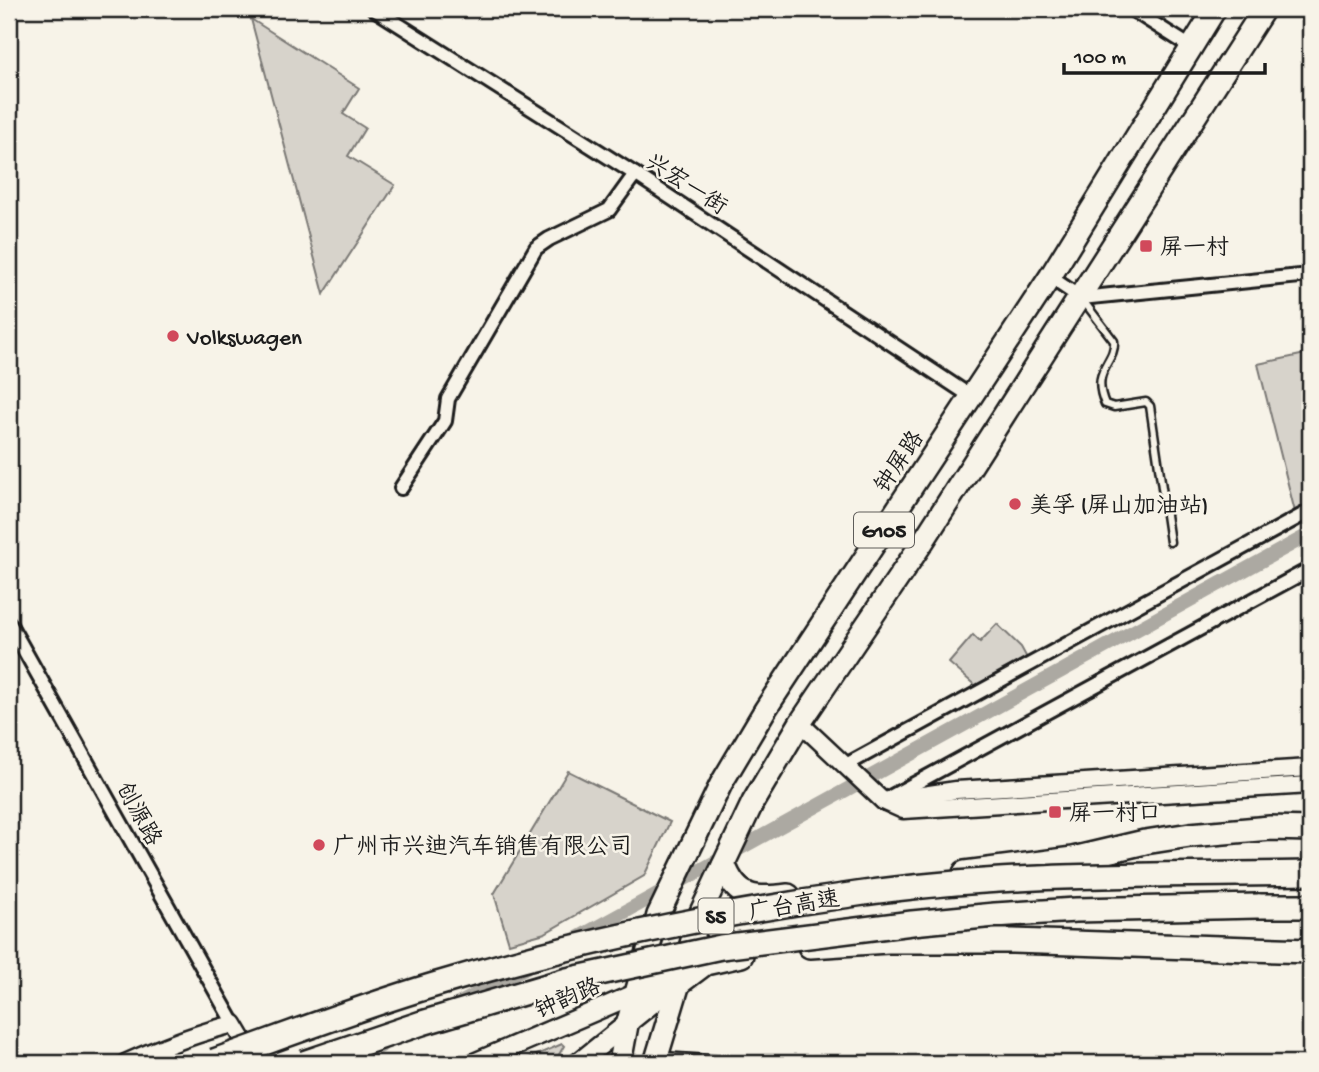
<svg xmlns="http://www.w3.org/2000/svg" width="1319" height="1072" font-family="'Gochi Hand','LXGW WenKai TC',sans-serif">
	<rect width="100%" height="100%" fill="#f7f3e8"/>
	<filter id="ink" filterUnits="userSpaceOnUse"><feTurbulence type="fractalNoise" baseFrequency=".0143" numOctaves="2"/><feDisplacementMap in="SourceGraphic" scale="14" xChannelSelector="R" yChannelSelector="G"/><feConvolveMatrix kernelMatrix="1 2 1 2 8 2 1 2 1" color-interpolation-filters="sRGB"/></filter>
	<g filter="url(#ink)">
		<g fill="#d7d3cb" stroke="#7a7874" stroke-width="2">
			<polygon points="251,19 359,88 343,114 365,128 348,156 395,185 324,294"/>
			<polygon points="1310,353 1310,504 1295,512 1258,364"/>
			<polygon points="997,624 1021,647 1028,660 977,687 949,663 973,635 980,642"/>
			<polygon points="568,771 670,822 644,876 545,933 509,943 494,894"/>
			<polygon points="562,1044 564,1046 554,1063 518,1063"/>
		</g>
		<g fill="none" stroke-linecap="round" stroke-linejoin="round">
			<g stroke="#aca9a2" stroke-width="14">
				<polyline points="574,940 1310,534"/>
				<polyline points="455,1006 526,967"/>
				<polyline points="349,1063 381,1046"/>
			</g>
			<defs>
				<g id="service">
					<path d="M1082,299L1114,341C1116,363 1090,369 1105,404L1114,407L1146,402L1150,406L1170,542"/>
					<polyline points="663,1056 771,1063"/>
				</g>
				<g id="minor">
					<polyline points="374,9 635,174 972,397"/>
					<polyline points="1131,9 1191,47"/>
					<polyline points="1050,277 1081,298 1310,275"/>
					<polyline points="401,488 445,421 448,399 536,248 549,239 609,210 635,174"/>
					<polyline points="9,623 234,1024"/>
					<polyline points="846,765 1310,511"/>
					<polyline points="892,796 1310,569"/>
				</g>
				<g id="tertiary">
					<polyline points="800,723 883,801 903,810 1310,785"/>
					<polyline points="883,801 956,790 1310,768"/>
					<path d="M125,1063C161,1047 196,1033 234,1024L257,1063"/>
				</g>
				<g id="secondary">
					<polyline points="474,1063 635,994 672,983"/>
					<polyline points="578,1063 673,987"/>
				</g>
				<g id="trunk">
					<polyline points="644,965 649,975 660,983 681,981"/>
					<polyline points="620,1063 627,1025 658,915 721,784 765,710 1050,277 1215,9"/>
					<polyline points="655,1063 700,914 753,802 800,723 922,543 1264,9"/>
				</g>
				<g id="motorway">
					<path d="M724,866C737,900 756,900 788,896"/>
					<polyline points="965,873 1073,859 1145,842 1190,835 1270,828 1310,829"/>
					<polyline points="1237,874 1310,873"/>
					<polyline points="1258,906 1310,906"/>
					<polyline points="810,946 888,941 1013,941 1310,951"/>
					<polyline points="681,981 705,963 741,955"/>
				</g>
			</defs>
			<use href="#service" stroke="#1c1c1c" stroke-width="11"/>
			<use href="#minor" stroke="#1c1c1c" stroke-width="18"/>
			<use href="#tertiary" stroke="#1c1c1c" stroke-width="21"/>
			<use href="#secondary" stroke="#1c1c1c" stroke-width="23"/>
			<use href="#trunk" stroke="#1c1c1c" stroke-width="26"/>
			<use href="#motorway" stroke="#1c1c1c" stroke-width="28"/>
			<use href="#service" stroke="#f7f3e8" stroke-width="6"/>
			<use href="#minor" stroke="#f7f3e8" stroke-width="12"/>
			<use href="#tertiary" stroke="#f7f3e8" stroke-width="16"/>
			<use href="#secondary" stroke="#f7f3e8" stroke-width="18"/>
			<use href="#trunk" stroke="#f7f3e8" stroke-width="21"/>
			<use href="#motorway" stroke="#f7f3e8" stroke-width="23"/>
			<defs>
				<g id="motorway-bridge">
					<path d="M214,1061C287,1035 360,1007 434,985C572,943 714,914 857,894C983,876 1110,875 1237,874"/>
					<polyline points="304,1063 422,1023 567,980 721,947 912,923 995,915 1076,910 1258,906"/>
				</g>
			</defs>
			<use href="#motorway-bridge" stroke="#1c1c1c" stroke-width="28" stroke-linecap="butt"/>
			<use href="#motorway-bridge" stroke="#f7f3e8" stroke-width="23"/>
		</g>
	</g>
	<g fill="#d1495b" stroke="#f7f3e8" stroke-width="2.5">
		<rect x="1139" y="239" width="14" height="14" rx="3.5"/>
		<circle cx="173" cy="336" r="7"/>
		<circle cx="1015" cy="504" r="7"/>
		<rect x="1048" y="805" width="14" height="14" rx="3.5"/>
		<circle cx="319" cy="845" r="7"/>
	</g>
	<g text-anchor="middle" stroke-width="5" stroke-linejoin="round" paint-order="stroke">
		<g fill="#f7f3e8" stroke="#5e5c59" stroke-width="2">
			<rect x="854" y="512.5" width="60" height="35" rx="5"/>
			<rect x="698.5" y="898.5" width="35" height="35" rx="5"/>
		</g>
		<g font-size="21" font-weight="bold" fill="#1c1c1c">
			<text x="884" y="537">G105</text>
			<text x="716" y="923">S5</text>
		</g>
		<g font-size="23" fill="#1c1c1c" stroke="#f7f3e8">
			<text transform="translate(687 183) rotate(33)" y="8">兴宏一街</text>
			<text transform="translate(898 461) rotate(-56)" y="8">钟屏路</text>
			<text transform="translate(140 813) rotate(61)" y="8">创源路</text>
			<text transform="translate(794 904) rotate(-9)" y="8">广台高速</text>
			<text transform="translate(567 997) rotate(-23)" y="8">钟韵路</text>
		</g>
		<g font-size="23" fill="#1c1c1c" stroke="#f7f3e8" text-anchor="start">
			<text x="1160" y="254">屏一村</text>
			<text x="187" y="344">Volkswagen</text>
			<text x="1029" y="512">美孚 (屏山加油站)</text>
			<text x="1069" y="820">屏一村口</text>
			<text x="333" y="853">广州市兴迪汽车销售有限公司</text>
		</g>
	</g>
	<rect width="1319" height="1072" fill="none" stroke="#f7f3e8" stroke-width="35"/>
	<rect x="18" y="18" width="1284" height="1037" fill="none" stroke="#1c1c1c" stroke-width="2.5" filter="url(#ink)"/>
	<path d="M1064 63v10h201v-10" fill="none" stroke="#1c1c1c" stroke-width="3.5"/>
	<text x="1074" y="63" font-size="21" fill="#1c1c1c" stroke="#f7f3e8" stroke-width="5" paint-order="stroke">100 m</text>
</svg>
